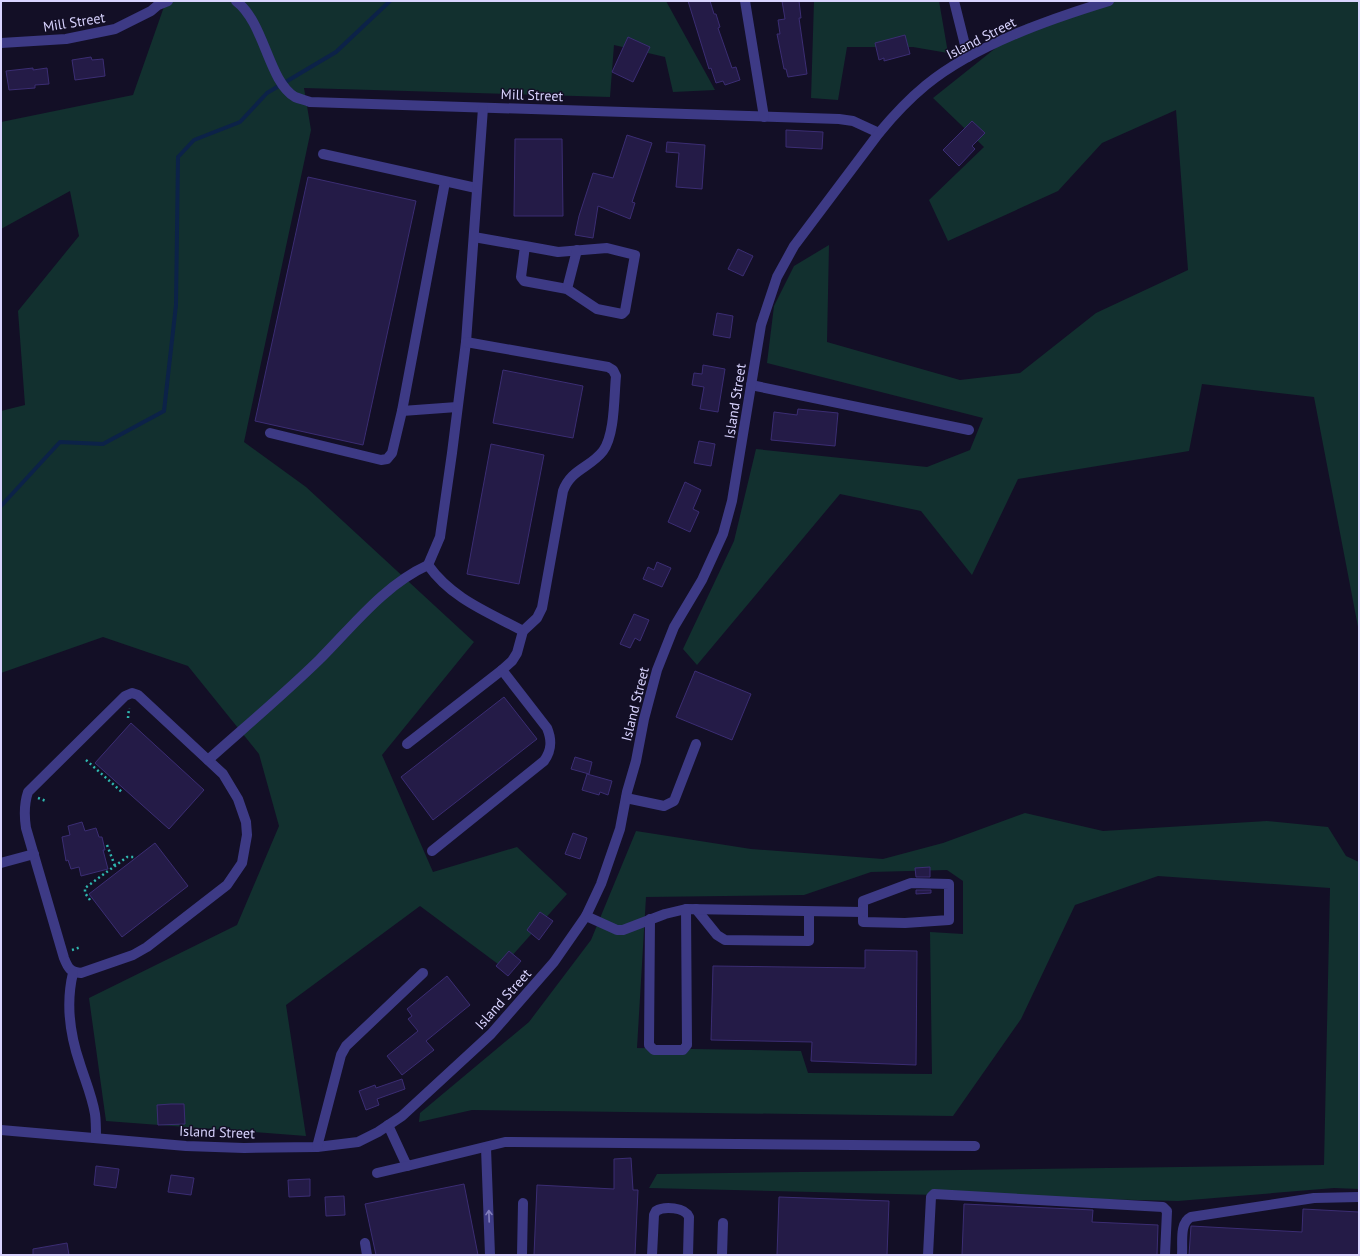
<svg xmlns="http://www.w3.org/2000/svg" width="1360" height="1256" font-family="'PT Sans',sans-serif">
	<rect width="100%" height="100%" fill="#130f26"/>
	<g fill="#12302f" fill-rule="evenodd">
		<polygon points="166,1 666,1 715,90 673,92 665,57 614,45 610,97 304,88 311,130 244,442 306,487 474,642 382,755 433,872 517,847 567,894 502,967 420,906 286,1005 306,1136 106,1121 89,998 237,925 279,826 259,754 188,666 103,637 1,673 1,411 25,405 18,311 79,236 70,191 1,229 1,122 133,95"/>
		<polygon points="814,1 939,1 948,53 913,47 847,47 838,100 811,98"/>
		<polygon points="1108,1 1359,1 1359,632 1314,397 1202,384 1189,451 1018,479 972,575 921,511 840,494 697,665 683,649 734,541 756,449 927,467 970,450 983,418 767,363 774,306 794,266 829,245 827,342 960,380 1020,373 1096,313 1188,270 1176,110 1102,143 1058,191 948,241 929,200 984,147 933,98 1026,24"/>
		<path d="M1025,813L1103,831L1267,821L1328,827L1346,856L1359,862V1189L1334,1188L1178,1201L649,1188L657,1174L1324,1165L1330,888L1158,876L1075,905L1021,1019L953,1116L472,1110L419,1122L420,1113L529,1022L591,940L636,831L751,849L883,859L943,843ZM947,870L963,881V934L930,932L932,1074L808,1073L801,1051L637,1048L646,897L804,895L871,872Z"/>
	</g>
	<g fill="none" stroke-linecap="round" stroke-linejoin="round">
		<polyline stroke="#0c2248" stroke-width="4" points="1,506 60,442 103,444 164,411 176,305 178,157 194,140 240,122 267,93 336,52 390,1"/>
	</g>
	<g fill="#241b47" stroke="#3b2d73">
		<polygon points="688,1 710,1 714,14 716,14 720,27 718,28 732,68 736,67 740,80 725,85 723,81 716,83 711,68 709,69"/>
		<polygon points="782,1 799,1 801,18 799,18 807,74 788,77 786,69 784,69 777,34 780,34 778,20 785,19"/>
		<polygon points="905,35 910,54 884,61 884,58 879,60 875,43"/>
		<polygon points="628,37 650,47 633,82 612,72"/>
		<polygon points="91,57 92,60 103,59 105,76 75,80 72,60"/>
		<polygon points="33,68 33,70 47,68 49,84 35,85 35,88 9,90 6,71"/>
		<polygon points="972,121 985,133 972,146 975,149 959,166 943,150"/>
		<polygon points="786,130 823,132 822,149 786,147"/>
		<polygon points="627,135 652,143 632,202 635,203 630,219 598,206 593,238 575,235 579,216 593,173 613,178"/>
		<polygon points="515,139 562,139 563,216 514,216"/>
		<polygon points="667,142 705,145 702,189 676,187 679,153 666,152"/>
		<polygon points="308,177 416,201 363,445 255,421"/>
		<polygon points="738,249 753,256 743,276 728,269"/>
		<polygon points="717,313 733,316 730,338 713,335"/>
		<polygon points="703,365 725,369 718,412 700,409 704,387 692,385 694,373 702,374"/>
		<polygon points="503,370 583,386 573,438 493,423"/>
		<polygon points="798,409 838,413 835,446 771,440 774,412 797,415"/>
		<polygon points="699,441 715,444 711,466 694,463"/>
		<polygon points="491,444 544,455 519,584 467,574"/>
		<polygon points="685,482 701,490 693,509 699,512 690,532 668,522"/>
		<polygon points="657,562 671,568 662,587 643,579 648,567 654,570"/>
		<polygon points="634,614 649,620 640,641 635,638 630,648 620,644"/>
		<polygon points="695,671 751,694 732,740 676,717"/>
		<polygon points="504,697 537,739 433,820 401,777"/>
		<polygon points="131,723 204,790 169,829 95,763"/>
		<polygon points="575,757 592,762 589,774 571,769"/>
		<polygon points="587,774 612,781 608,795 600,792 599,795 582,790"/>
		<polygon points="82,822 85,831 96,828 99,837 102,837 105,850 103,850 108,869 81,876 79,867 71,869 68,860 66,861 62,837 70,835 68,826"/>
		<polygon points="573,833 587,838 580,859 565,854"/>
		<polygon points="155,843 188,886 122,937 89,894"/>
		<polygon points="930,867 930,877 916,877 915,868"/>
		<polygon points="916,890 931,890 931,893 916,894"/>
		<polygon points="540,912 553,921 539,940 527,930"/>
		<polygon points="865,950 917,951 916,1065 811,1061 812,1042 711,1040 713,966 865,968"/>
		<polygon points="509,951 521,961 508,976 496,966"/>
		<polygon points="447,976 470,1005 426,1041 434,1050 402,1075 387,1056 418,1031 408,1019 412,1016 407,1009"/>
		<polygon points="402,1079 405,1089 377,1099 379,1105 366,1110 359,1091 375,1085 376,1088"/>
		<polygon points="171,1104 184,1104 185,1124 158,1125 157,1105"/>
		<polygon points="631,1158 633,1190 638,1190 635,1255 534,1255 537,1185 614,1189 614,1159"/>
		<polygon points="96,1166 119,1169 116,1188 94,1185"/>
		<polygon points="171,1175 194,1178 191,1195 168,1192"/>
		<polygon points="310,1179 310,1196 289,1197 288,1180"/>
		<polygon points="464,1184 478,1255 376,1255 365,1204"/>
		<polygon points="344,1196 345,1215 326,1216 325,1197"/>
		<polygon points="779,1197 889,1201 887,1255 777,1255"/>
		<polygon points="964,1204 1093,1210 1092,1222 1158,1225 1157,1255 962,1255"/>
		<polygon points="1303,1209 1359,1212 1359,1255 1189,1255 1191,1226 1302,1232"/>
		<polygon points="67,1243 69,1255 33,1255 33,1249"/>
	</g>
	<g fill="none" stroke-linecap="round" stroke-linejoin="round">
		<g stroke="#2fb8b0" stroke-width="2.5" stroke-dasharray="2 3" stroke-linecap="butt">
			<polyline points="128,718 129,708"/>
			<polyline points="86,760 123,793"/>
			<polyline points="38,798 46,801"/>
			<polyline points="107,845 115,866"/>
			<polyline points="90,900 85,893 85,888 127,857 134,857"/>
			<polyline points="72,950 81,947"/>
		</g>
		<g stroke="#3d3a85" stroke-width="10">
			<path d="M236,1C265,23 268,81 295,97C300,99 305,100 310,102L839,119L853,121L879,133"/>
			<polyline points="745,1 764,117"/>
			<polyline points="954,1 968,57"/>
			<polyline points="1,43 66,39 115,29 151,11 158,5 168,1"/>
			<polyline points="323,154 476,188"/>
			<polyline points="474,237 525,246 521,277 524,281 567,289 597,309 622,314 625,311 635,255 607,248 558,252 525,246"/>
			<polyline points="567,289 577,250"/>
			<polyline points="751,385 969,430"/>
			<polyline points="402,411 457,407"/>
			<polyline points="270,433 381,460 387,459 392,453 402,411 445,182"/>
			<polyline points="428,565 440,537 452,453 466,342 483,108"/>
			<path d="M132,693L138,695L223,774L238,799L246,822L247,835L242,863L227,885L147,947L133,955L81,973C70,972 68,968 64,958L26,828C24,815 24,804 28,792L125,696Z"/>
			<polyline points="407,744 502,670"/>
			<path d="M208,760C245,727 283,695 319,660C352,627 384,585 428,565C452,599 488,612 523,631"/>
			<polyline points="626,798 664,806 674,801 696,744"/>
			<path d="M432,851L544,761C552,750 552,740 547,728L502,670L512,661L517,653L523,631L537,618L542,608L563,491C571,469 590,468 603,451C615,435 614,396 616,376L613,370L608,367L466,342"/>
			<polyline points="1,863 34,854"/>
			<polygon points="911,883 949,884 949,920 905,923 863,922 863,901"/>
			<polyline points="696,909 717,935 725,940 809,941 809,912"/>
			<polyline points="586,916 617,930 623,930 665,914 686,909 862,912"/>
			<polyline points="650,919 649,1045 654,1050 683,1050 687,1045 686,909"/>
			<path d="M73,973C66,1002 70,1035 80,1064C85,1080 92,1096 95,1114C96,1121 96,1130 96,1138"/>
			<polyline points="388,1125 407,1166 505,1142 513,1142 975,1146"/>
			<path d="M1,1130L186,1146L244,1148L317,1147L358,1142L378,1132L402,1116L491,1034L554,962L586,916L601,884L620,829L627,792L636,761L644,719L657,670L674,627L702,580L723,534L732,501L761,325L777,277L794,246L879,133C893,116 909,99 926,85C975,45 1050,19 1109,1"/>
			<polyline points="317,1147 341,1055 346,1046 423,973"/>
			<polyline points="486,1148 490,1255"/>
			<polyline points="377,1173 407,1166"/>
			<polyline points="365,1243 367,1255"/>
			<polyline points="522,1255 523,1203"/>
			<path d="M652,1255L654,1215L656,1211C664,1206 685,1207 689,1217L688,1255"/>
			<polyline points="722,1255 723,1223"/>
			<polyline points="928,1255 931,1197 934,1194 1163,1207 1167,1211 1165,1255"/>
			<path d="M1182,1255C1183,1243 1179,1223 1191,1217L1314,1198L1359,1197"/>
		</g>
	</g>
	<defs><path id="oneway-shaft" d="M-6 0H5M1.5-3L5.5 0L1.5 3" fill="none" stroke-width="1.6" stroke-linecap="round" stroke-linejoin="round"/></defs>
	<use stroke="#837fbc" href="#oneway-shaft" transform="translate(489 1216) rotate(-92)"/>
	<g text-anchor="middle" stroke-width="3" stroke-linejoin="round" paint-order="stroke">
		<g font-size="14" fill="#d9d4ff" stroke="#130f26">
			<text transform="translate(74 22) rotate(-9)" y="5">Mill Street</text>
			<text transform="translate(981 38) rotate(-27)" y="5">Island Street</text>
			<text transform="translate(532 95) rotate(2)" y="5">Mill Street</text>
			<text transform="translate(735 401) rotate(-81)" y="5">Island Street</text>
			<text transform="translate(635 704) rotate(-76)" y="5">Island Street</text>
			<text transform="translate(503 999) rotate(-48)" y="5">Island Street</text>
			<text transform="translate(217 1132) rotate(2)" y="5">Island Street</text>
		</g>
	</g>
	<rect width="1360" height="1256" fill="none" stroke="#d9d4ff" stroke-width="4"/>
</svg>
